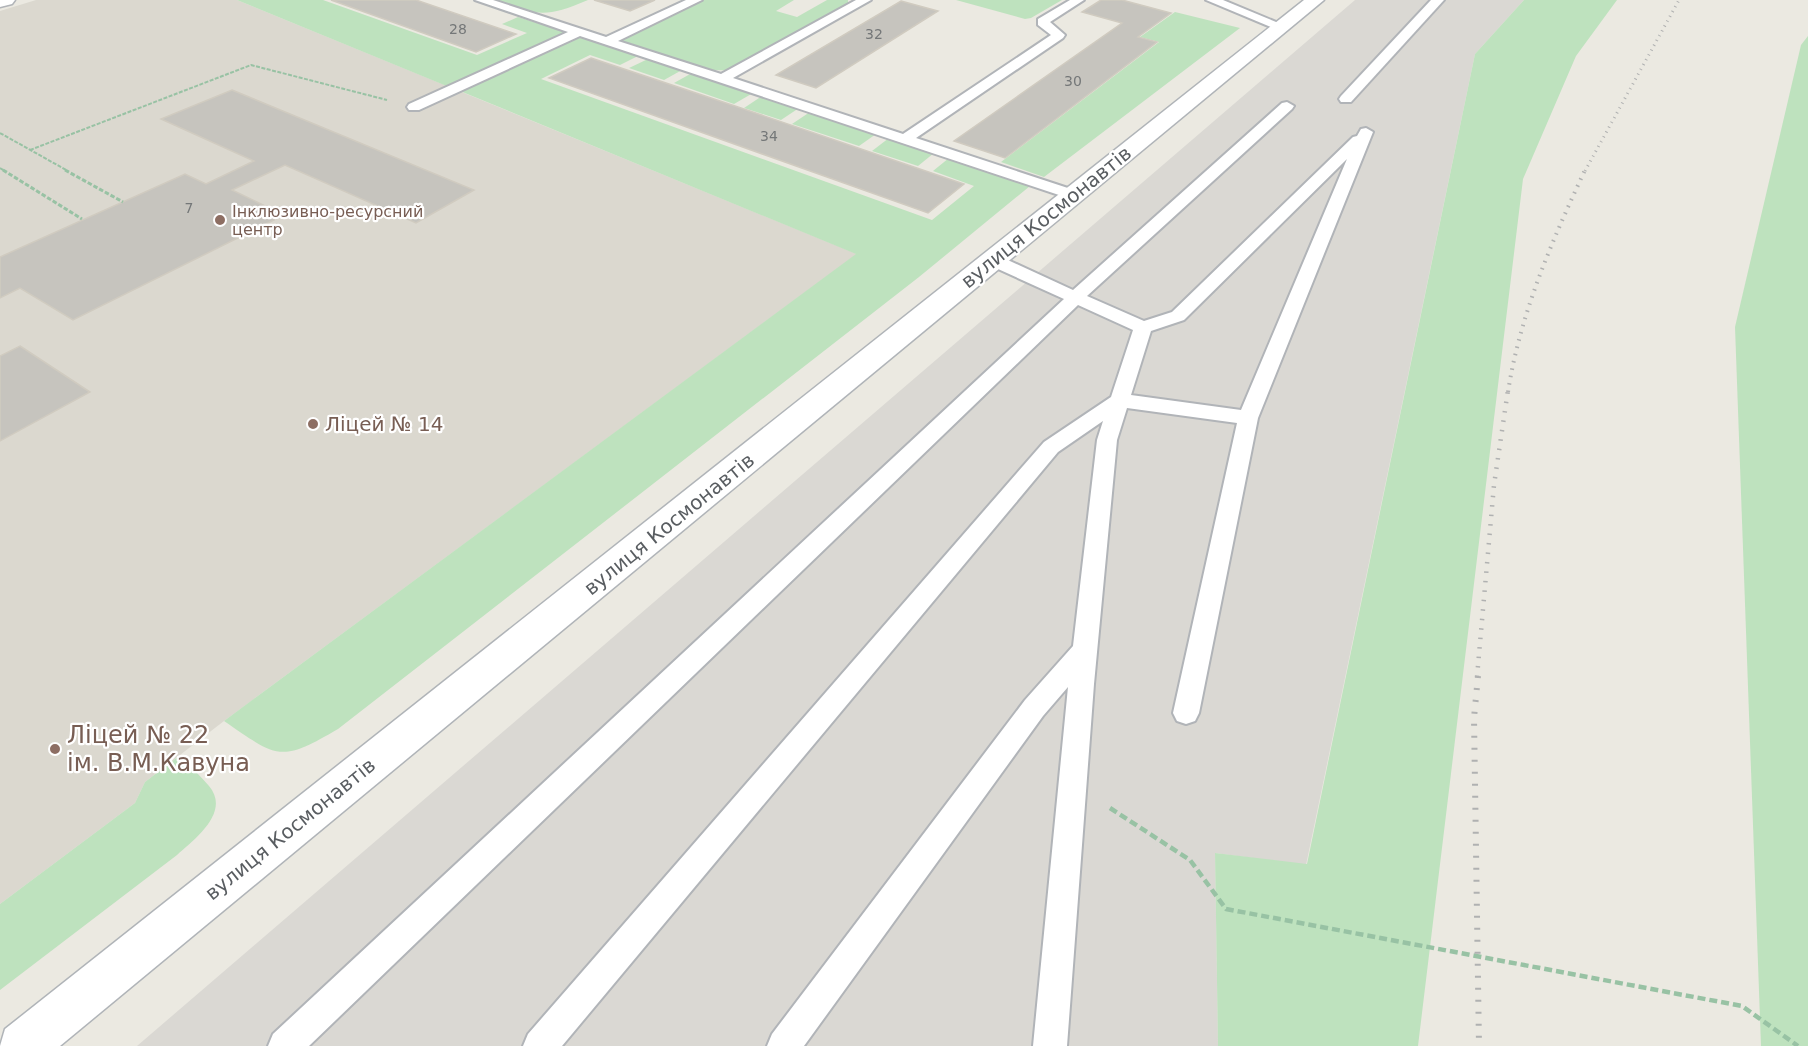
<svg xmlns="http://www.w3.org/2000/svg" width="1808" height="1046" font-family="'DejaVu Sans',sans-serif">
	<rect width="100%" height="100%" fill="#ebe9e1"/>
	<polygon fill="#dad8d3" points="1355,0 1524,0 1475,54 1306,865 1215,853 1218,1046 137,1046"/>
	<polygon fill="#dbd8cf" points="36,0 237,0 857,254 224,721 145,782 135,803 0,904 0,11"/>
	<g fill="#bee2be">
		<polygon points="237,0 323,0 477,55 527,33 502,24 518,17 566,32 449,87"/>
		<path d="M493,0H588C544,19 537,15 493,0Z"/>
		<path d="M704,0H794L776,11L797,17L827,0H848V4L839,9L726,70C693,73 650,51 619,41Z"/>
		<polygon points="956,0 1062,0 1031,18 1025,19"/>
		<polygon points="1524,0 1617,0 1576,56 1523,179 1418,1046 1218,1046 1215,853 1307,864 1475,54"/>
		<polygon points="1175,12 1240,28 1044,177 1001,162 1159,42 1140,37"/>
		<polygon points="1808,36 1808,1046 1761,1046 1735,327 1801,45"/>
		<path d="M578,37L638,56L620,65L590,55L541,79L932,220L974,186L933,171L949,158L1030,186L919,277L338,729C280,763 278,758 224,721L856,254L460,91Z"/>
		<polygon points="648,59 682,70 664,80 629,68"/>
		<polygon points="692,73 753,93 734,104 674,83"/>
		<polygon points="762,96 799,108 781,120 744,108"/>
		<polygon points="810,112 876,134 859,146 792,124"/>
		<polygon points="889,138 934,153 918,166 872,151"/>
		<path d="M179,756C189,766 200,775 209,786C231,812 195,839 177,855L0,990V904L135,803L145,782Z"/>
	</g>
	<g fill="#c6c4be" stroke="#d0cbc0" stroke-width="1.5">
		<polygon points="331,0 416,0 516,34 476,52"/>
		<polygon points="594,0 655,0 630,11"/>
		<polygon points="1101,0 1122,0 1171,13 1138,37 1157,42 1005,158 954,141 1122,23 1082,12"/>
		<polygon points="901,1 938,11 816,88 776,75"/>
		<polygon points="591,58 738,107 964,184 928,213 549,78"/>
		<polygon points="232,90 474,190 416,223 285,165 232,190 284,215 73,320 20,288 0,298 0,257 185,174 206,184 254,161 161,119"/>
		<polygon points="20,346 90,392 0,441 0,356"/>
	</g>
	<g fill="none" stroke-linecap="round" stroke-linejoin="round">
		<defs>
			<g id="lane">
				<polygon points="475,0 493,0 606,37 686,0 702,0 618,41 721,74 856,0 871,0 733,78 903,134 1051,35 1038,25 1038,19 1070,0 1084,0 1050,22 1065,35 1063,38 916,138 1080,192 1082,195 1074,200 1068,198 580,36 419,110 409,110 407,107 409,104 568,32"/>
				<polygon points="1206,0 1223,0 1288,27 1286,30 1278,30"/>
				<polygon points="1431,0 1444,0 1351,102 1341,102 1339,99 1341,96"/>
				<path d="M1287,102L1294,106L1292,109L1087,296L1144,321L1172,312L1353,137L1357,136L1361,129L1366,128L1373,132L1258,418L1199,713L1195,721L1186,724L1177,721L1173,713L1237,423L1127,408L1117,440L1094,684L1067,1046H1033L1068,687L1043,716L804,1046H767L772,1034L1025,700L1073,646L1097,440L1103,421L1058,452L562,1046H523L528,1034L1044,442L1111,397L1133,330L1078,305L309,1046H268L273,1034L1064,299L987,264L984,260L987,256H999L1073,290L1282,103ZM1347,159L1241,410L1131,395L1151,331L1184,320Z"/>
			</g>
			<polygon id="street" points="0,0 15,0 12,4 0,7"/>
			<polygon id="secondary" points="1304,0 1324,0 60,1046 0,1046 5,1029"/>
		</defs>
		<use href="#lane" stroke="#b1b4b8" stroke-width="4"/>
		<use href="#street" stroke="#b1b4b8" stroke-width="3"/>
		<use href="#secondary" stroke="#b0b4b8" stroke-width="3"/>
		<g stroke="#98c2a4" stroke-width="2" stroke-dasharray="4 1.5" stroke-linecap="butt">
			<polyline points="0,133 68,171"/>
			<polyline points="30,150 251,65 387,100"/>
			<polyline points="0,168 5,171"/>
		</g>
		<g stroke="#98c2a4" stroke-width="3" stroke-dasharray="4.5 2" stroke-linecap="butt">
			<polyline points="3,170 82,219"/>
			<polyline points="65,170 123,202"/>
		</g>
		<polyline stroke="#98c2a4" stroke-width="4.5" stroke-dasharray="8 4" stroke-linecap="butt" points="1110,808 1190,860 1226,909 1742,1006 1798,1046"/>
		<use href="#lane" fill="#fff" fill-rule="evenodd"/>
		<use href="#street" fill="#fff" fill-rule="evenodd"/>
		<use href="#secondary" fill="#fff" fill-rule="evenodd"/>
		<polyline stroke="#b0b1b1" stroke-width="3" stroke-dasharray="1 4.5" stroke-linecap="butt" points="1585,171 1679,0"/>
		<path stroke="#b0b1b1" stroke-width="4" stroke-dasharray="1.5 6" stroke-linecap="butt" d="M1508,392C1520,314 1552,241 1585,170"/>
		<polyline stroke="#b0b1b1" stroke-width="4.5" stroke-dasharray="1.5 8" stroke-linecap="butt" points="1477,677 1494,485 1508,390"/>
		<polyline stroke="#b0b1b1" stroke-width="6" stroke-dasharray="2 10" stroke-linecap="butt" points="1478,676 1474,718 1479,1046"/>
	</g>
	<g fill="#8d6e63" stroke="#fff" stroke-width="2">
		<circle cx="220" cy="220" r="6"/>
		<circle cx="313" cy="424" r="6"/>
		<circle cx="55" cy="749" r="6"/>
	</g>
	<g text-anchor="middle" stroke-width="4.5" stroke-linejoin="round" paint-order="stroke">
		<g font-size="14" fill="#747778">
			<text x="458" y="34">28</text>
			<text x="874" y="39">32</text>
			<text x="1073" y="86">30</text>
			<text x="769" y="141">34</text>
			<text x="189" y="213">7</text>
		</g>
		<g font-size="16" fill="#785e54" stroke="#fff" text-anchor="start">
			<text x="232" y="217">Інклюзивно-ресурсний<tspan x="232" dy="18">центр</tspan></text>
		</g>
		<g font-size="20" fill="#595d61" stroke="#fff">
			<text transform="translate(1046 217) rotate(-39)" y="7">вулиця Космонавтів</text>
			<text transform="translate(669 524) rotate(-39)" y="7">вулиця Космонавтів</text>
			<text transform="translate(290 829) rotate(-39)" y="7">вулиця Космонавтів</text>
		</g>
		<g font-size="20" fill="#785e54" stroke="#fff" text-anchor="start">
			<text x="325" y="431">Ліцей № 14</text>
		</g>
		<g font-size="24" fill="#785e54" stroke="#fff" text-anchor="start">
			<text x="67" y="743">Ліцей № 22<tspan x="67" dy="28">ім. В.М.Кавуна</tspan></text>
		</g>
	</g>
</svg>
